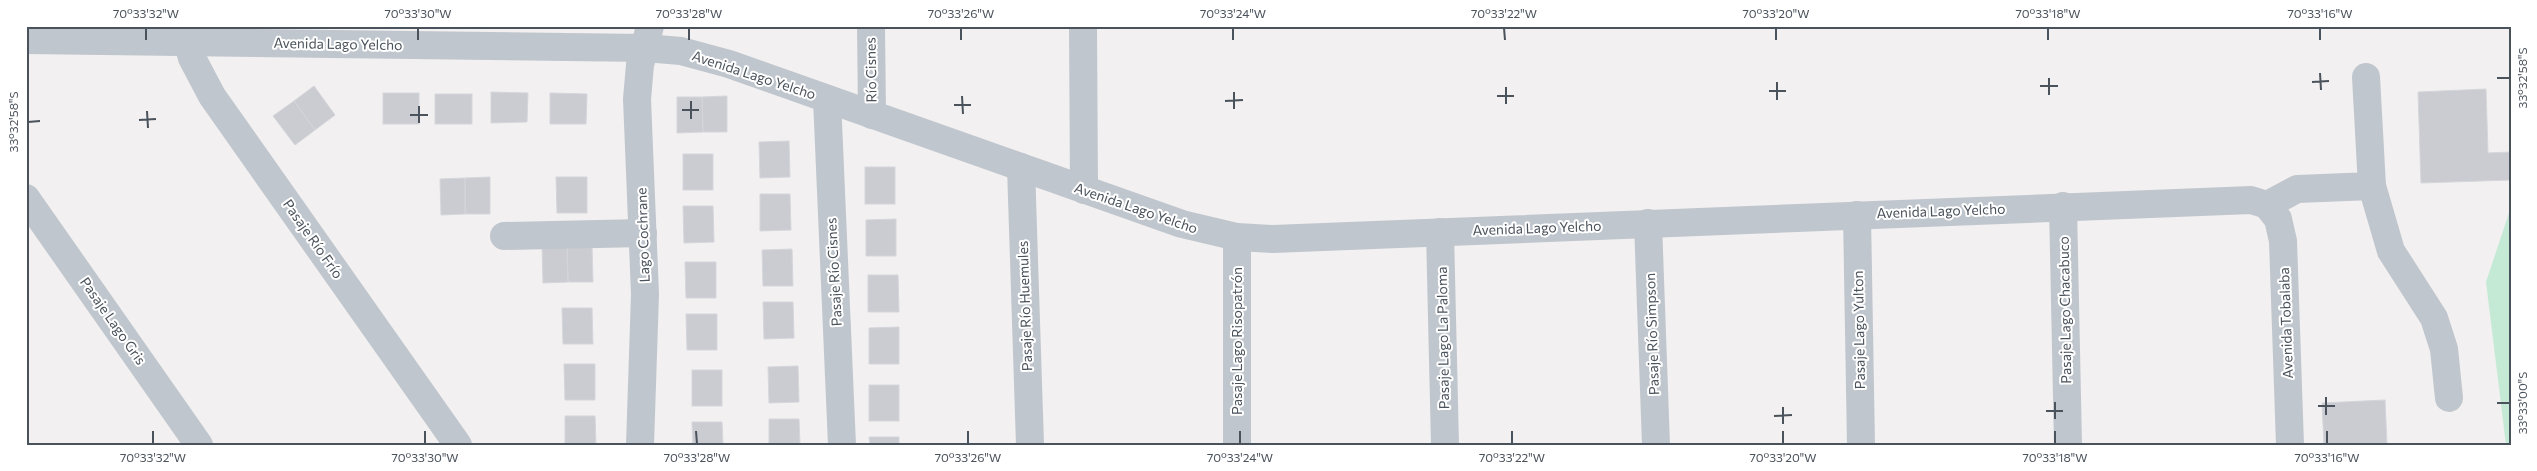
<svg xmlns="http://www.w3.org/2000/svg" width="2537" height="471" font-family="Commissioner,sans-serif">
	<rect width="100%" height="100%" fill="#f2f0f0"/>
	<polygon fill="#c4ead6" points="2511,207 2511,445 2506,445 2486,282"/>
	<g fill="#cbccd2" stroke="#d5d6db">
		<polygon points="314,86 335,115 315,130 294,101"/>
		<polygon points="2486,89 2488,153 2511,152 2511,180 2421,183 2418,92"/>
		<polygon points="491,92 528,93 527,122 491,123"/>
		<rect x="383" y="93" width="36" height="31"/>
		<polygon points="550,93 587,94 586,124 550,124"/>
		<rect x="435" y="94" width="37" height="30"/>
		<polygon points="727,96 727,132 703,132 702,97"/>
		<polygon points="677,97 702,97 703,132 677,133"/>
		<polygon points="294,101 315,130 295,145 273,116"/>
		<polygon points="789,141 790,177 760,178 759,142"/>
		<rect x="683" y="154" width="30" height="36"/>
		<rect x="865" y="167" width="30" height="37"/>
		<polygon points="490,177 490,214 465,214 465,178"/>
		<polygon points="556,177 587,177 587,213 557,213"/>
		<polygon points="465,178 465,214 441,215 440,179"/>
		<polygon points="760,194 790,194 791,230 760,231"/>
		<polygon points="683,206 713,206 714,242 684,243"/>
		<polygon points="896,219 896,256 866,256 866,220"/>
		<polygon points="592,246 593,282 568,282 567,247"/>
		<polygon points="542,247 567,247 568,282 543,283"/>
		<polygon points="792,249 793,286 763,286 762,250"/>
		<polygon points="685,262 716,262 716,298 686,298"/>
		<polygon points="868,275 898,275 899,312 868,312"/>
		<polygon points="763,302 793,302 794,338 764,339"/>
		<polygon points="562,308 592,308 593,344 563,344"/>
		<polygon points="686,314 717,314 717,350 687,350"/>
		<polygon points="899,327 899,364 869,364 869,328"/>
		<polygon points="564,364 595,364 595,400 565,400"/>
		<polygon points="798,366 799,402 769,403 768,367"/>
		<rect x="692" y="370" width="30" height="36"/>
		<rect x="869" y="385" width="30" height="36"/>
		<polygon points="2385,400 2387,445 2324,445 2322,403"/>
		<polygon points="565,416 595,416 596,445 565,445"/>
		<polygon points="769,419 799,419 800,445 769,445"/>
		<polygon points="692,422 722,422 723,445 693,445"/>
		<polygon points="869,437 899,437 899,445 870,445"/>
	</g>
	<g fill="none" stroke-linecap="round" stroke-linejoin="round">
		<g stroke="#c0c6cd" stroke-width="28">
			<polyline points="183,26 192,58 212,96 458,445"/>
			<polyline points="871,26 872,115"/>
			<polyline points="1083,26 1084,190"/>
			<polyline points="26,40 645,48 681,51 729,64 1182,224 1237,237 1273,239 2251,200 2267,205"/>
			<polyline points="827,99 842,445"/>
			<polyline points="1021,167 1030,445"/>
			<polyline points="2372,186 2391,251 2434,318 2444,349 2449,398"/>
			<polyline points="26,198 199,445"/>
			<polyline points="2267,205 2278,219 2283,241 2290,445"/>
			<polyline points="2267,205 2297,189 2372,186 2366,77"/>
			<polyline points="2063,206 2068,445"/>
			<polyline points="1857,215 1861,445"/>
			<polyline points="1648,223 1656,445"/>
			<polyline points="1440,232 1445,445"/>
			<polyline points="504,236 643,233"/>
			<polyline points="1237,237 1237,445"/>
			<polyline points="640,445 645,294 637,99 640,65 650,26"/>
		</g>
	</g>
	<path fill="none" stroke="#4a525b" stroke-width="2" d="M146,28V40M418,28V40M689,28V40M961,28V40M1233,28V40M1504,28L1505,40M1776,28V40M2048,28V40M2320,28V40M2320,73L2321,90M2049,78V95M2497,78H2510M1777,82V100M2312,82L2329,81M2040,86H2058M1506,87V104M1769,91H1786M1234,92V109M962,96L963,114M1497,96H1514M691,101V119M1225,101L1243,100M954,105H971M419,106V123M682,110H699M147,111L148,128M410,115H428M139,120L156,119M28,122L40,121M2326,397V415M2055,402V419M2497,403H2510M2318,406H2335M1783,407V424M2046,411H2063M1774,416L1792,415M153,431V444M425,431V444M696,431L697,444M968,431V444M1240,431V444M1512,431V444M1783,431V444M2055,431V444M2327,431V444"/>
	<g text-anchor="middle" stroke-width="4" stroke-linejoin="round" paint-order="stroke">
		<g font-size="14" fill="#4a525b" stroke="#fff">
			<text transform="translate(338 44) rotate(1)" y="5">Avenida Lago Yelcho</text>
			<text transform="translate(871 70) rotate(-91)" y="5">Río Cisnes</text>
			<text transform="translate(754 75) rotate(18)" y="5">Avenida Lago Yelcho</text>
			<text transform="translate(1136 208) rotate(19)" y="5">Avenida Lago Yelcho</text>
			<text transform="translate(1941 211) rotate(-2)" y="5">Avenida Lago Yelcho</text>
			<text transform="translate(1537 228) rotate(-2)" y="5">Avenida Lago Yelcho</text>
			<text transform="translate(643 235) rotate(-92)" y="5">Lago Cochrane</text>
			<text transform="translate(313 239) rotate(55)" y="5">Pasaje Río Frío</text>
			<text transform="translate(834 272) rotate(-93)" y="5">Pasaje Río Cisnes</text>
			<text transform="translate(1025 306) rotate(-92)" y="5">Pasaje Río Huemules</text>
			<text transform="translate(2065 310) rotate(-91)" y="5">Pasaje Lago Chacabuco</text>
			<text transform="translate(113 321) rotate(55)" y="5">Pasaje Lago Gris</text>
			<text transform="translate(2286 323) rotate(-92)" y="5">Avenida Tobalaba</text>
			<text transform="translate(1859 330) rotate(-91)" y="5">Pasaje Lago Yulton</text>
			<text transform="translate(1652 334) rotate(-92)" y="5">Pasaje Río Simpson</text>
			<text transform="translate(1443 338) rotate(-91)" y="5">Pasaje Lago La Paloma</text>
			<text transform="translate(1237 341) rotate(-90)" y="5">Pasaje Lago Risopatrón</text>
		</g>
	</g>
	<rect width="2537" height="471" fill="none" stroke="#ffffff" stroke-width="55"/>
	<rect x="28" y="28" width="2482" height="416" fill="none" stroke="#4a525b" stroke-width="2"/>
	<g font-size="12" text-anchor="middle" fill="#4a525b">
		<text x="146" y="18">70°33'32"W</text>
		<text x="418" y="18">70°33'30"W</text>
		<text x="689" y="18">70°33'28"W</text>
		<text x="961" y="18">70°33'26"W</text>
		<text x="1233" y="18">70°33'24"W</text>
		<text x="1504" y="18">70°33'22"W</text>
		<text x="1776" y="18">70°33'20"W</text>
		<text x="2048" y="18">70°33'18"W</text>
		<text x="2320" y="18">70°33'16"W</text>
		<text transform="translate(2523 78) rotate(-90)" y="4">33°32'58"S</text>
		<text transform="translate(14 122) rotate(-90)" y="4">33°32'58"S</text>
		<text transform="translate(2523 403) rotate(-90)" y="4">33°33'00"S</text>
		<text x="153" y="462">70°33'32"W</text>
		<text x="425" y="462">70°33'30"W</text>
		<text x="697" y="462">70°33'28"W</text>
		<text x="968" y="462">70°33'26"W</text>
		<text x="1240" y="462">70°33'24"W</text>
		<text x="1512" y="462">70°33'22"W</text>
		<text x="1783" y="462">70°33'20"W</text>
		<text x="2055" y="462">70°33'18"W</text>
		<text x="2327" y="462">70°33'16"W</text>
	</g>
</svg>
